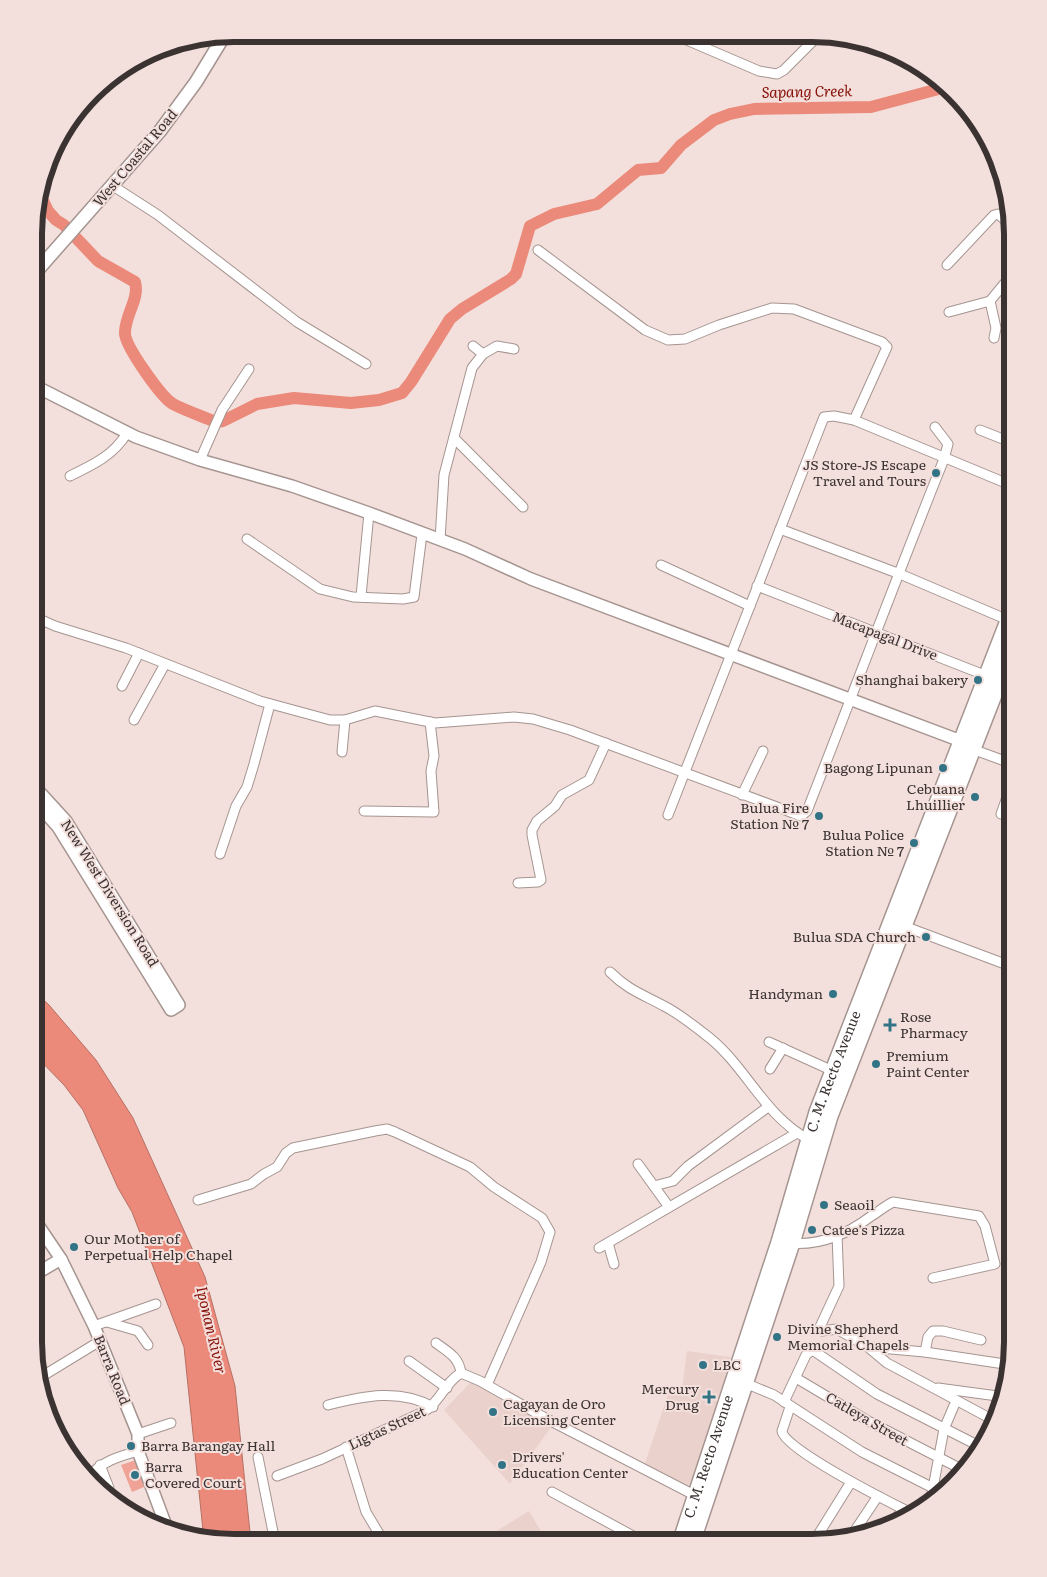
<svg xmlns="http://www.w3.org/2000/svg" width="1047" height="1577" font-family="Literata,serif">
	<rect width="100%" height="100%" fill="#f3e0dc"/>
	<g fill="#ebd1cc">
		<polygon points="687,1351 731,1357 692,1484 684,1486 644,1466 671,1386 682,1390"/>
		<polygon points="471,1382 552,1426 510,1484 444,1410"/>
		<polygon points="529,1511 548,1543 479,1542"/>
	</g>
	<polygon fill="#f0a296" points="139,1459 149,1485 132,1492 121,1465"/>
	<polygon fill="#eb8a7a" stroke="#b67064" points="34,991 49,1005 96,1060 133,1118 205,1277 235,1386 251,1542 204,1540 184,1347 132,1212 118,1188 83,1110 64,1085 34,1054"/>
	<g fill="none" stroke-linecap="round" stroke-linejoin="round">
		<path stroke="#eb8a7a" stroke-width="12" d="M40,194L48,211L56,220L64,225L98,261L135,282C140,299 124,316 125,334C126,347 161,397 173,404C186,411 202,416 216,422L223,421L257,404L294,398L351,403L379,400L402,393L411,382L450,319L462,309L511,279L516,274L530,226L554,214L597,204L638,170L661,168L681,145L714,120L730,114L754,109L871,107L946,87"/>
		<defs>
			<g id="street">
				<polyline points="675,35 759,71 777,74 784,70 819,35"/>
				<polyline points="998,160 995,164 1001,172"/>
				<polyline points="113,186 158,215 297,322 366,364"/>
				<polyline points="538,250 645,330 668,340 685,339 719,325 772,308 794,309 882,342 887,347 854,420"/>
				<polyline points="947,265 994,215 998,214 1011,225"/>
				<polyline points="990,301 996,328 994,338"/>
				<polyline points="949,312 990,301 1013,273"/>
				<polyline points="473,346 483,354"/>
				<polyline points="980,430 1013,443"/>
				<polyline points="454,438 523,507"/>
				<polyline points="200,460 222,410 249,369"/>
				<path d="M70,476C93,465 114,455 127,433"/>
				<polyline points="780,529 900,574 1008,620"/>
				<polyline points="247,539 320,589 353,597 403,599 414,597 422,534"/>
				<polyline points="440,540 444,475 472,368 483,354 497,346 514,349"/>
				<polyline points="661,565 750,606"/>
				<polyline points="757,586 987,676"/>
				<polyline points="361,596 369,513"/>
				<path d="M35,617L55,626L126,648L260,701L330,720H345L375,711L435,723L514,717L533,719L570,730L801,816L807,811C853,694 897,576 944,459L948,444L935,427"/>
				<polyline points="122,686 139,653"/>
				<polyline points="134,720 165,664"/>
				<polyline points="972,749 1013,764"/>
				<polyline points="342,752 345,720"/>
				<polyline points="742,795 763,751"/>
				<polyline points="364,811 434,812 431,771 434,756 430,722"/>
				<polyline points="1001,814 1013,780"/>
				<polyline points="668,815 824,417 834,416 854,420 1013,486"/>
				<polyline points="220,854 236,806 247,787 254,764 270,704"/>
				<polyline points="518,883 538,882 541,880 532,835 532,830 537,821 555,806 562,795 589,780 606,743"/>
				<polyline points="901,925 1013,967"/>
				<path d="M610,972C628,990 642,994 664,1006C680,1014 697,1028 711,1039C747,1069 765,1116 808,1139"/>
				<polyline points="769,1042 833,1071"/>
				<polyline points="770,1069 783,1048"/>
				<polyline points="638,1164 669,1207"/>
				<polyline points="654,1186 673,1181 688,1166 768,1107"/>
				<polyline points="198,1200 251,1184 264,1174 277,1167 286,1153 293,1148 375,1131 387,1129 395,1132 470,1167 494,1187 542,1218 550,1232 541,1262 487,1385"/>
				<polyline points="837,1235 839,1286 819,1329 822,1331 837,1329 868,1347 887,1363 995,1421"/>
				<polyline points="608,1243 614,1264"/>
				<path d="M789,1243C819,1246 846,1235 870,1217C878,1212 885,1206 893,1202L979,1216L985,1226L995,1264L933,1278"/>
				<polyline points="599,1248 797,1133"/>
				<polyline points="107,1322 138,1331 148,1345"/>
				<polyline points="94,1326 156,1304"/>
				<path d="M436,1343C448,1352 459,1357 461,1373"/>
				<polyline points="868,1347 925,1352 1011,1365"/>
				<polyline points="925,1352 928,1337 933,1331 943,1331 981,1340"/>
				<polyline points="409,1361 447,1388"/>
				<polyline points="461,1373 480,1381 547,1419 700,1498"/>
				<polyline points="41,1377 100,1341"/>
				<polyline points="796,1378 870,1422 965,1471"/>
				<polyline points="745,1383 774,1395 862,1452 943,1493"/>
				<polyline points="938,1388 1005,1397"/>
				<polyline points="784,1402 806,1355 811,1351 814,1351 877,1394 981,1447"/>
				<path d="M328,1405C363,1396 400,1388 433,1407"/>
				<path d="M790,1407L782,1431C783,1449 893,1504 913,1514"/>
				<polyline points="138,1434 171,1423"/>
				<polyline points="346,1447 366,1512 384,1542"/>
				<polyline points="258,1457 275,1542"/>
				<polyline points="100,1465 109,1488"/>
				<path d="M277,1476L322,1459L425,1411C440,1402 445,1382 461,1373"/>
				<path d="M88,1477C103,1461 117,1457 138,1451"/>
				<polyline points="552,1492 646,1543"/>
				<polyline points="930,1504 944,1429 956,1401"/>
				<polyline points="890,1527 903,1509"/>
				<polyline points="852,1535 878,1496"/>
				<polyline points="813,1543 851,1482"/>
			</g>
			<g id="secondary">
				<polyline points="35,386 136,437 200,460 292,486 369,513 465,549 531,579 961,741"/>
				<polyline points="994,678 1013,686"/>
				<polyline points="35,801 58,827 171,1010 179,1005 66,821 35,787"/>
				<polyline points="34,1219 61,1259 94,1326 138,1434 138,1451 168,1531"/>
				<polyline points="34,1275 61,1259"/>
			</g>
			<polyline id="primary" points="35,273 160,131 196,82 224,36"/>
			<g id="highway">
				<path id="s1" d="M680,1543L779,1242L817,1112L1013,608"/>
				<polyline points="692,1543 792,1243 830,1116 1013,646"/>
			</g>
		</defs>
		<use href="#street" stroke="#a59490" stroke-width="11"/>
		<use href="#secondary" stroke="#a59490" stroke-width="14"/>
		<use href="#primary" stroke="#a59490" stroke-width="15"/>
		<use href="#highway" stroke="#a59490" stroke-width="18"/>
		<use href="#street" stroke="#fff" stroke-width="9"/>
		<use href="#secondary" stroke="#fff" stroke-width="11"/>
		<use href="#primary" stroke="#fff" stroke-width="12"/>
		<use href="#highway" stroke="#fff" stroke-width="15"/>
	</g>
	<g fill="#327486" stroke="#f3e0dc" stroke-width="2">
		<circle cx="936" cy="473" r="5"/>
		<circle cx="978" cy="680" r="5"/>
		<circle cx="943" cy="768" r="5"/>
		<circle cx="975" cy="797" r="5"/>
		<circle cx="819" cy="816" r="5"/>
		<circle cx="914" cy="843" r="5"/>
		<circle cx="926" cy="937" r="5"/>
		<circle cx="833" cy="994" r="5"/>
		<path d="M887.5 1017.5h5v5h5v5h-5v5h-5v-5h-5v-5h5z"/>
		<circle cx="876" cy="1064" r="5"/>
		<circle cx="824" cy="1205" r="5"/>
		<circle cx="812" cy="1230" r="5"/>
		<circle cx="74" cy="1247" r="5"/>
		<circle cx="777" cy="1337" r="5"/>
		<circle cx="703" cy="1365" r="5"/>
		<path d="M706.5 1389.5h5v5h5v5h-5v5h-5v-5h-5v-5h5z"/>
		<circle cx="493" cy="1412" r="5"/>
		<circle cx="131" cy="1446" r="5"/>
		<circle cx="502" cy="1465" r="5"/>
		<circle cx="135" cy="1475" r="5"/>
	</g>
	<g text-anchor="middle" stroke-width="4" stroke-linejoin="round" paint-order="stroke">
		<g font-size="14" fill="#3b3332" stroke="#f3e0dc">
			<text transform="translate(135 158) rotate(-50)" y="5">West Coastal Road</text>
			<text transform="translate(885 636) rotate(21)" y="5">Macapagal Drive</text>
			<text transform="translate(110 893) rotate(58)" y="5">New West Diversion Road</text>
			<text dy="5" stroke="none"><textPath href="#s1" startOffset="496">C. M. Recto Avenue</textPath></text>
			<text transform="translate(112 1370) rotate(68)" y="5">Barra Road</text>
			<text transform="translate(867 1419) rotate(30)" y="5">Catleya Street</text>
			<text transform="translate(387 1428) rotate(-25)" y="5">Ligtas Street</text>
			<text dy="5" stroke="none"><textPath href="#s1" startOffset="91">C. M. Recto Avenue</textPath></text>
		</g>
		<g font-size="14" fill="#3b3332" stroke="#f3e0dc" text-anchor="start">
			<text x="926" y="470" text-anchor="end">JS Store-JS Escape<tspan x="926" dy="16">Travel and Tours</tspan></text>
			<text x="968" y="685" text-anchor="end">Shanghai bakery</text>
			<text x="933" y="773" text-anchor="end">Bagong Lipunan</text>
			<text x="965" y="794" text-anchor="end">Cebuana<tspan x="965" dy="16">Lhuillier</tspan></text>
			<text x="809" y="813" text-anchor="end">Bulua Fire<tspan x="809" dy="16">Station № 7</tspan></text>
			<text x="904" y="840" text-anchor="end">Bulua Police<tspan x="904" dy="16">Station № 7</tspan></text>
			<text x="916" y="942" text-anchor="end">Bulua SDA Church</text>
			<text x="823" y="999" text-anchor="end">Handyman</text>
			<text x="900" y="1022">Rose<tspan x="900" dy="16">Pharmacy</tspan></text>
			<text x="886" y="1061">Premium<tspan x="886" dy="16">Paint Center</tspan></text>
			<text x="834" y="1210">Seaoil</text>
			<text x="822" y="1235">Catee's Pizza</text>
			<text x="84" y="1244">Our Mother of<tspan x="84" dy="16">Perpetual Help Chapel</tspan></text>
			<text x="787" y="1334">Divine Shepherd<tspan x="787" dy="16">Memorial Chapels</tspan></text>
			<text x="713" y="1370">LBC</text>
			<text x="699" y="1394" text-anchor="end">Mercury<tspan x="699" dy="16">Drug</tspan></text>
			<text x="503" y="1409">Cagayan de Oro<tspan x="503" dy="16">Licensing Center</tspan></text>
			<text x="141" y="1451">Barra Barangay Hall</text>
			<text x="512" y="1462">Drivers'<tspan x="512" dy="16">Education Center</tspan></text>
			<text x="145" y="1472">Barra<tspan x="145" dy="16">Covered Court</tspan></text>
		</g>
		<g font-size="15" font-style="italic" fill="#871008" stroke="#f3e0dc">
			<text transform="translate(807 92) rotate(-1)" y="5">Sapang Creek</text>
			<text transform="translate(211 1330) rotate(77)" y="5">Iponan River</text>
		</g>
	</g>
	<path d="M0 0H1047V1577H0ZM234 42H812A192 192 0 0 1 1004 234V1342A192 192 0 0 1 812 1534H234A192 192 0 0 1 42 1342V234A192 192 0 0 1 234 42Z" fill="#f3e0dc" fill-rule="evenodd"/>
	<path fill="none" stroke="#3b3332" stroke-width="6" d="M234 42H812A192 192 0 0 1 1004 234V1342A192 192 0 0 1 812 1534H234A192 192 0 0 1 42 1342V234A192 192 0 0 1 234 42Z"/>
</svg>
